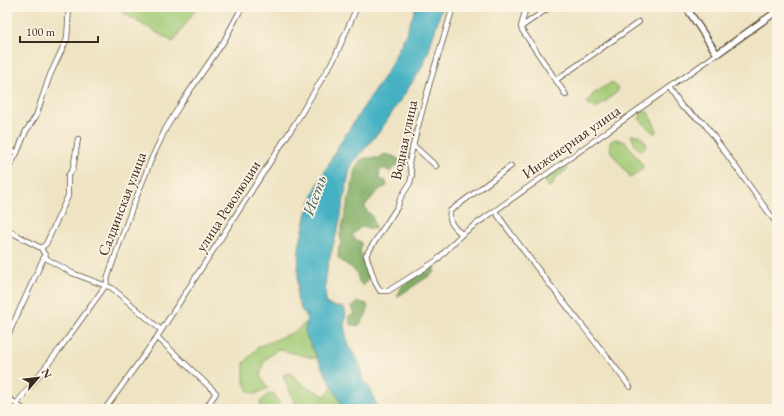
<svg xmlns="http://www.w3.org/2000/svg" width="784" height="416" font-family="'EB Garamond',serif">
	<rect width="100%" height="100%" fill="#fcf5e5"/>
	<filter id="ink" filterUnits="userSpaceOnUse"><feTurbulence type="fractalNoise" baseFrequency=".025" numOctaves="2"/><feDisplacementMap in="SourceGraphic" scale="8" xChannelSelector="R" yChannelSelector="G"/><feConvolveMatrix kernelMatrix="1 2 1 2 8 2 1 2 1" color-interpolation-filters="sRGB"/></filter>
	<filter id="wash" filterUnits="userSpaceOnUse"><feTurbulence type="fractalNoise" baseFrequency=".012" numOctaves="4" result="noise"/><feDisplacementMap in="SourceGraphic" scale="16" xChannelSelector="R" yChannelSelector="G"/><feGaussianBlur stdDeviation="0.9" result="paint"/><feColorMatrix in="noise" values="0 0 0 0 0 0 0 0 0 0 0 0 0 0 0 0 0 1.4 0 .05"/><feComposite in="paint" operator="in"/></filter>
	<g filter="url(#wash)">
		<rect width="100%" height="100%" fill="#eee3c2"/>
		<g fill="#a3cb77" stroke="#6f7a4a">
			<polygon points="115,7 197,7 173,42 133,19"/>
			<polygon points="612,82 619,89 616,93 596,109 587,103 593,94"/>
			<polygon points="642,112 648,112 657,130 656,134 651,131 639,119"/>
			<polygon points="631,135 639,135 647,144 642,151 635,146"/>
			<polygon points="615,139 626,142 643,166 642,169 631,178 611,152 610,142"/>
			<polygon points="564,166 568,169 554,179 553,185 548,187 545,182 546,179"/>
			<path d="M306,323C305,336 312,348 318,359L277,349L264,361L260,376L268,388L255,394L248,391L244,382V363L258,347L294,332Z"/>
			<polygon points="290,373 305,386 325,396 333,386 344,409 300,409 294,402 283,375"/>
			<polygon points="270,393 274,394 282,409 262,409 260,402"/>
		</g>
		<g fill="#82af68" stroke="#5e6c43">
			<path d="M384,154L393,156L399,159V163L390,172L385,169H380L379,179L386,181L387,186L380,189L365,205L366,210C373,216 374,220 375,229L361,227L352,235L355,239L361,242C361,246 360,251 361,255C364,268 375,275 363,286L359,282C357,267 348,267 338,258L339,247L342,242L340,236L356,168L360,160L366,158H379Z"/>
			<polygon points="435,267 435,272 397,297 402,286 429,268"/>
			<path d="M359,302L367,304C369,314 364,319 358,326L350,324L349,316H353L355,313L351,307Z"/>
		</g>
		<path fill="#45b1c3" stroke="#406e70" d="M416,7H442L429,50L421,69L380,131L353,163L350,169C346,187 343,204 340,221C334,245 320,280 327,304L332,306L342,307L345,309L346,317L344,325L346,335L350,348L361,366L362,381L369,386L378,409H344L307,338L305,331L307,320L306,314L302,311L297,299L299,248L306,216L314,192L338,146L388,70L405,36Z"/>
	</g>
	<g filter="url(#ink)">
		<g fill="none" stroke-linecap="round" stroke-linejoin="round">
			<defs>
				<g id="minor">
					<polyline points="453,7 430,82 413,145 409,163 412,175 410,183 400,199 398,206 366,255 375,282 380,291 388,291 436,261 462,234 717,54"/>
					<polyline points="521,27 522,30 566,95"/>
					<polyline points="521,27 550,7"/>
					<polyline points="521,27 526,7"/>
					<polyline points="556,80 639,22"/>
					<polyline points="669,88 682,107 704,123 777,224"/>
					<polyline points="413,145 436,166"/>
					<polyline points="7,148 17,153"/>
					<polyline points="7,171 17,153 26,131 36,116 50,75 67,39 69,7"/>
					<path d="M495,211C537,272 586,328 630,387"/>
					<polyline points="7,230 41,248 47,259 72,273 112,288 161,330"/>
					<path d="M462,234C454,228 448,222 450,211L511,166"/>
					<polyline points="41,248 46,244 68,196 68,176 73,169 78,139"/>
					<polyline points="7,337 45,255"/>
					<polyline points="157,337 216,393 205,409"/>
					<polyline points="7,397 23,409"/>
					<polyline points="16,404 59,350 106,285 109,273 131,211 151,160 166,128 180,105 224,41 242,7"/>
					<polyline points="105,409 157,337 296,122 335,57 357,7"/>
				</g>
				<polyline id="tertiary" points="686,7 717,54 777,11"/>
			</defs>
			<use href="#minor" stroke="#564637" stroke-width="6"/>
			<use href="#tertiary" stroke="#564637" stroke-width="8"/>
			<use href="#minor" stroke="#fff" stroke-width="4.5"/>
			<use href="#tertiary" stroke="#fff" stroke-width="5.5"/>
		</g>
	</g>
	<g text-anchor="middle" stroke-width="3.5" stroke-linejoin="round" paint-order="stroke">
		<g font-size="15" fill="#3b2a1e" stroke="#fcf5e5">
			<text transform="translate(404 140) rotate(-78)" y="5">Водная улица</text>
			<text transform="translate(571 142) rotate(-35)" y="5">Инженерная улица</text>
			<text transform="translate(122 204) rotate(-69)" y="5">Салдинская улица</text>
			<text transform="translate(228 206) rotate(-57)" y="5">улица Революции</text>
		</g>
		<g font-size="16" font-style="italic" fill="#3e5958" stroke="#fcf5e5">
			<text transform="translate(314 195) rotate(-70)" y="6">Исеть</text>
		</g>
	</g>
	<rect width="784" height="416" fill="none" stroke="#fcf5e5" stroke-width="24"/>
	<g transform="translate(38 378) rotate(62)" stroke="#fcf5e5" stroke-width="3" paint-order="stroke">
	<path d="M0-3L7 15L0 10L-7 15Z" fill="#3b2a1e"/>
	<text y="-6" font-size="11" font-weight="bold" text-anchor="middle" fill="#3b2a1e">N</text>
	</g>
	<path d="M20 36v6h78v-6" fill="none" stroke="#3b2a1e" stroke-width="2"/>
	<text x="26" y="36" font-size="12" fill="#3b2a1e" stroke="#fcf5e5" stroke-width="3" paint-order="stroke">100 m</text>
</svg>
